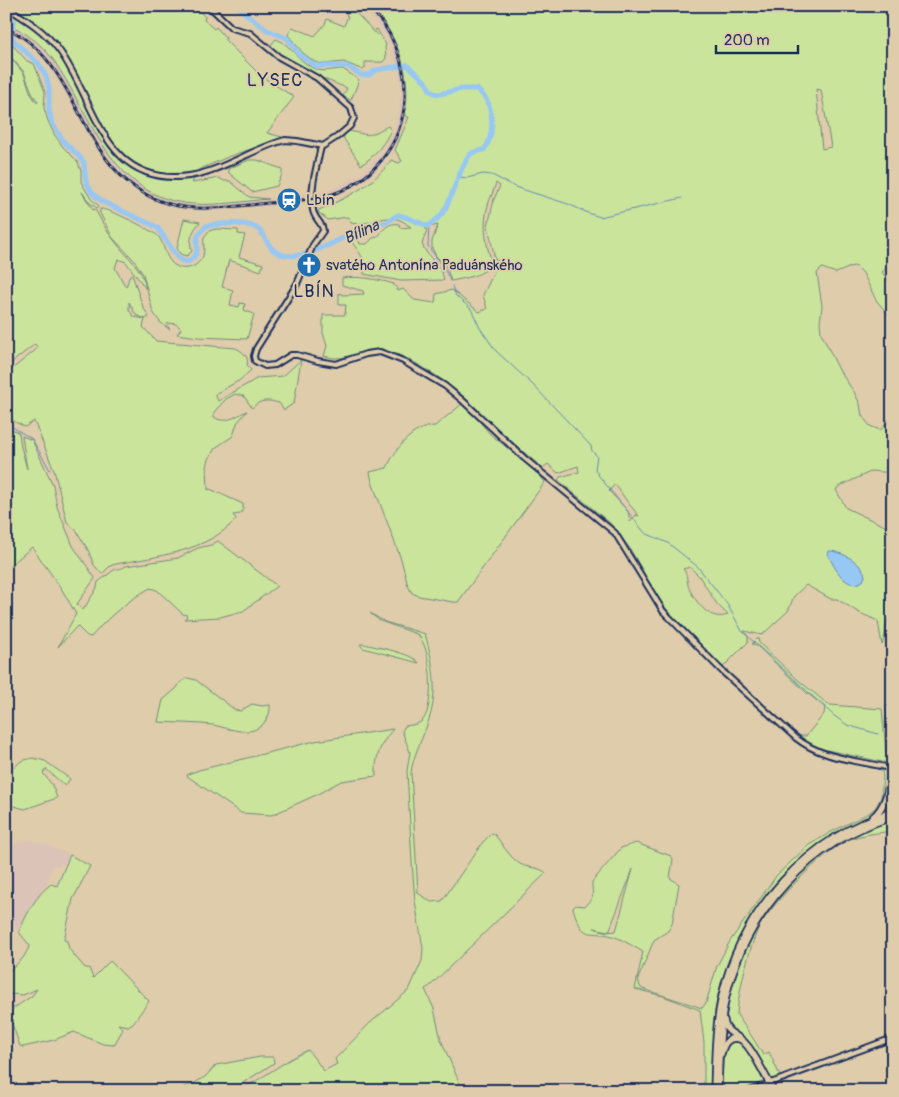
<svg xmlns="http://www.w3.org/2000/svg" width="899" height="1097" font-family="Pangolin,sans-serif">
	<rect width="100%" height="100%" fill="#dfccaa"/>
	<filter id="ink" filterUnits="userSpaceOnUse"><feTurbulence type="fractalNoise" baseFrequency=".02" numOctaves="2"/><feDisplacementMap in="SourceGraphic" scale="10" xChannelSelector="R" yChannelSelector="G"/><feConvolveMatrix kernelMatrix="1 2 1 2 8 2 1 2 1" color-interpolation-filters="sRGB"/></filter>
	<g filter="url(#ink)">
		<g fill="#dcc3b7">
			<polygon points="360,6 370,6 386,24 398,48 405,71 407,93 405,116 400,134 391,151 379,167 365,179 347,190 335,195 301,202 218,211 205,211 174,208 150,199 129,186 106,161 47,62 32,46 22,38 6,30 6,23 25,33 45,49 60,68 111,158 133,181 158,196 175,202 194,205 217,204 301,195 333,189 361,174 380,156 390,140 399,115 401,93 399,72 387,38 373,19"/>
			<polygon points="29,840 47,845 70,855 67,863 64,865 61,864 60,866 53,865 45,889 29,911 19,932 6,914 6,843 15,844"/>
		</g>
		<g fill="#cae49b" stroke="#728a7c" fill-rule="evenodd">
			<path d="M6,6H194L205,17L204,20L214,29L216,27L226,38L225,40L261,76L294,97L267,133L282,137L280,139L230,156L198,170L192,183L219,178L224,181H230L249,197L269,199C244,201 218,206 193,204C110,198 92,115 52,58C39,42 25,32 6,23Z"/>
			<polygon points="350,6 358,10 356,13 377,35 375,30 377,29 386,45 385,47 386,58 383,62 365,62 365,68 363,70 344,62 323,64 315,62 303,53 288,35 292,27 315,36 325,24 327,19 344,26 348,16 346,15"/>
			<path d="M374,6H893V262L882,272L893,287V320L876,300L863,273L857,267L853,266L836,273L822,268L817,273L822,306L820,322L821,333L839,370L854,392L860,404L862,416L870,426L880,430L883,428L893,413V473L872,471L838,487L836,490L846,508L893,530V613C882,623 888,632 882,645L878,621L858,612L837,599H831L806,585L794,596L788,611L762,635L744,631L748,637V642L723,667L670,613L660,601L629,547L610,523L558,480L560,477L579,472L578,466L558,473L548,464L543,468L541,467L487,420C470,397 410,353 382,350C367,348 351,358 336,358C332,358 328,357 324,356L327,346L323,333V315H345L346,305H339V293L343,295L364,294L363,291L342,285V278C359,276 377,279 394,284V286L397,287L396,290L398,291L403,289L414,300L435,303L436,294L452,290L479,312L487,309L483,295L500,260L497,261L495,259L488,226L494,199L500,186L496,183C494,190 490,198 488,205C482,224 486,245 492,263C485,276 464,278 451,281L446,266L436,256L432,248V241L438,225L425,228L427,230L422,244C427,258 441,264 444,280L401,281L364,274C365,258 361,254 351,241L357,238L360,244H367L373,238L378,237C383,229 389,222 399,224L400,228L411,227C407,225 404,221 400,220C384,213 367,227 351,223L349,218L347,217L328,220L318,212L319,210C345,198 374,186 391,160L399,163L402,161L395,150L409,117L405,116C411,76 402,49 379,16C377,13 377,9 374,6ZM816,89L821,90L831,147L822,149ZM615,484L629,504L639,516L636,515L630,522L628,511L609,491ZM690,567L699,576L717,604L728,615C710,622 696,603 689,588C686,581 688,574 683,569Z"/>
			<path d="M6,38L27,61L34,64L35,66L45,92L44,108L48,121L54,134L63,147L78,162L81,171V182L91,199L99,206L97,208L90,203L82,192L83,194L93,210L95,209C101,220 106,231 114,240C126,257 143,267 146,289L126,262L118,259L115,268L126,287L130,275L132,274L143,307L149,317L145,319L136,315L129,302V310L134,317L145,319L143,327L156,341L235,348C242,350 250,358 247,365L251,370L240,380L215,394L218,401L258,378L283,376L301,360L294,403L284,410L279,403C269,400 260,399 252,408L244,396L235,394L226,399L214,412V417C225,425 236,416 247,411L237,423L233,436L215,448L209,459L207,467L208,490L210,489L243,504V510L240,514L233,515L236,519C207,552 158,556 116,564L110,566L102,574L94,565L88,550L76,530L67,522L54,470L34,421L25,427L6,417V374L38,348L35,344L6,367V52L24,74L31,94L37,103L38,101L33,95L24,72L6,51Z"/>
			<path d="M276,39C290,43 301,66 318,70C326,72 335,69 343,69L359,80L351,100L343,96L347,88C320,78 293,65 270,48L271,45Z"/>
			<path d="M388,126L391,130C385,143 374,157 361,165L344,139V136L349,131C373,136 366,137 388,126Z"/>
			<polygon points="249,160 257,160 282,169 282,174 277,186 252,192 229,173 228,169"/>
			<path d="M100,209C108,208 154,231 159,237C164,245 165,255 171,262C181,273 197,269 203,256C205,251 203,243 204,237L209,231L216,229L238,230V234L245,235L239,257L263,264L261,271L229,260L222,287L233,290L230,305L239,307L240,303L245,304L244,310L254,314L247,339L198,337L177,334L181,329C179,324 172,322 167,324V325L170,330L160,322L153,312L143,274L134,260L112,237L100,213Z"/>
			<path d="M184,219L200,222C193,230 188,240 192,251L187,256L180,254L177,248Z"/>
			<path d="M462,404L469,409L490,434L535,470L545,482L458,602H453L419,596L412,593L408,586L401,559L372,482L370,472L387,468C395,449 413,426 435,426Z"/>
			<path d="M6,426L19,433L21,447L27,469L22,436L32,440L53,485L57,507L73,546L95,578L77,604L83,610L97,588L98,582L114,570L122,568L126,566L178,558L198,548L211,545L218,541L277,586L243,611L220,617L184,619L186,618L187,615L183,614L157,590L150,588C127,601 108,617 91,637L87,636L77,626L58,647L76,614L61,588L32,547L6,569Z"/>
			<path d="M370,613L385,622L425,634C434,665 439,695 427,725C421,742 413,756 411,773L418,893L431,902L442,901L483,842L492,833L494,834C502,843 509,857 520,864C529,869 538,866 546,873L430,986L425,989L434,1009L441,1040L463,1091H237C262,1080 283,1061 308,1050L324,1071L337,1064L335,1059L369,1024L409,990L422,961L423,948L415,901L412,862L407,771L410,752L402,731L405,726C411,725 418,725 423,720C435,706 432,646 417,634L380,621Z"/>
			<polygon points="758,638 759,643 797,679 825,702 830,705 882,709 887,763 818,748 803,741 726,673 727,669 728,673 790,729 801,736 806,736 824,714 825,707 807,693 756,645 752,644"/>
			<path d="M360,644H364C376,647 412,653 419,663L363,648Z"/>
			<path d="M188,678L196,680L235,710L240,711L252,704L262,706L270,705C271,718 261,731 247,731C237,732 223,727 213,725C195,723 176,723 158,722L163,700L176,689L181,682Z"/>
			<polygon points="893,704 893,766 889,756 886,706"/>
			<path d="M393,729C380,744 375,756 376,776L341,781L316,795L272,815L241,813L187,776L188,774L199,770L315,741Z"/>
			<path d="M828,757L877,766L885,770C887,780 886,795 881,804C874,819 843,830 828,839C817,846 805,855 795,864C755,901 723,956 715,1011C712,1038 712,1064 711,1091H704V1042L700,1010L663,996L635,989L643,952C635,947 626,942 618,938C591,927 584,945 573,908L576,905L585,906C596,894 592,897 592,882L621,848L636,843L671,856L673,859L670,878L679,884L672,924L668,931L654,940L638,979L640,987L643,989L702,1008L706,1003L717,966L730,941L777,875L809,845L833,831L869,813L876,807L881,797L883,777L882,771L875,768L831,759ZM633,869L616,931L607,932L594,928L607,931L610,929Z"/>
			<polygon points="33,758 45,761 70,779 65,786 46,769 43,773 52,785 57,798 25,809 6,804 6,776 21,761"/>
			<path d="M893,821V831C878,833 862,834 848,840C823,852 772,903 759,927C749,948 738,993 737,1015L754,1040L763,1055L769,1052L781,1078L772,1080L745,1038L732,1032L726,1022C732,950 771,893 828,851C847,837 869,825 893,821Z"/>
			<path d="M70,855L90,866L73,899L64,940L67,941L69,949L85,968H89L93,978L110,961L149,1001L133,1023L128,1026L118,1024L123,1029L114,1045L103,1044L74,1032L54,1040L23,1047L20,1046L8,1012L32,996L37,989L23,995L9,994L6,989V975L23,958L30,946L19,932C26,915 36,895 51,884L57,886Z"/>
			<polygon points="729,1040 738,1041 744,1045 764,1080 762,1085 742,1091 721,1091 724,1049"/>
			<polygon points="260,1057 273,1057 274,1063 238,1086 228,1091 170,1091 191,1085 205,1077 216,1065"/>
		</g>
		<path fill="#97c7f3" stroke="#658ab7" d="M829,551C842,551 864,564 865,576L863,581C846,592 835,568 828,555Z"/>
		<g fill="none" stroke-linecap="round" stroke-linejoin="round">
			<g stroke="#658ab7" stroke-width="1">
				<polyline points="459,177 467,178 483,174 492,175 515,187 568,204 588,213 600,217 682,198"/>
				<polyline points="429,226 428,246 444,268 450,281"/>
				<polyline points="452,286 456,296 471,309 480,328 496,351 533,385 591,446 592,451 597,456 595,469 599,476 645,533 668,543 698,567 727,604 742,631 833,715 847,725 878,734"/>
				<polyline points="6,423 32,439 50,470"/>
			</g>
			<path stroke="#97c7f3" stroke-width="5" d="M6,15L14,21L11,34L14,41L39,64L46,76L49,89V111L52,123L64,142L79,156L84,163L86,182L92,193L103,202L157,227L178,258L183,261L188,262C203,251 194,248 198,236C200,232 203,229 206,226C219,224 252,220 261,232C267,240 270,251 281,254C304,262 339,239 359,230C368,226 376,225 385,223C389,221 394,217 398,215C409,217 418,223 429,226C435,221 442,216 445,209C452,198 462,160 472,153C475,151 480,151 484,150C494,137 494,113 486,99C484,96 480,92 477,89H461L440,94L434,93L431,91L424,80L407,65L376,70L369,75H361L347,66H315L299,54L287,38L267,30L236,6"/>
			<defs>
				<g id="tertiary">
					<path d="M6,7C26,19 45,31 59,50C97,102 102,187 189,176C220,172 254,148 285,140L297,141L323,146L337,137L350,126L354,118L351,108L317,78L279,57L250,33L232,28L209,6"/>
					<path d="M321,147C317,164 309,193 313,210C314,219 323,223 323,231L313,245L297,284L256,349L254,356L255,361L265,366L275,365L291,355H297L318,361L336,364L366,354L380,352L403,361L445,386L462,400L524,458L615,533L663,611L723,672L796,738C824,760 859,760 893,769"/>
					<polyline points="770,1084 774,1091"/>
					<polyline points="749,1091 893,1038"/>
				</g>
				<g id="trunk">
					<polyline points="888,789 889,794 893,801"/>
					<path d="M873,817C888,805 888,785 893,769"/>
					<path d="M724,1020C725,1033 736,1034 744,1042C755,1053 762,1071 770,1084"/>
					<path d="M721,1054C724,1043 728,1036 740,1039"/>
					<path d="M714,1091C715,1059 715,1027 722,996C741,911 808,836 893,812"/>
					<path d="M718,1091C719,1059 719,1027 726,996C746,913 810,840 893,817"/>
				</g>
			</defs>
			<use href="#tertiary" stroke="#1b2f5e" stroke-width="8"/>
			<use href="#trunk" stroke="#1b2f5e" stroke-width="9"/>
			<use href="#tertiary" stroke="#dfccaa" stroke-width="4"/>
			<use href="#trunk" stroke="#dfccaa" stroke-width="5.5"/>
			<defs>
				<path id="rail" d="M6,28C72,57 76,139 128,182C168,216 210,209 258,204C280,202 304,201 326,196C371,184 403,145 405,97C406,64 392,27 367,6"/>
			</defs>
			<use href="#rail" stroke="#1b2f5e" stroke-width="3"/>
			<use href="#rail" stroke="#dfccaa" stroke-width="1" stroke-dasharray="4" stroke-linecap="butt"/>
		</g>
	</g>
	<defs>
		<symbol id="station-disc" viewBox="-11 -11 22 22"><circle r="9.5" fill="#1f6fb2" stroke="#dfccaa"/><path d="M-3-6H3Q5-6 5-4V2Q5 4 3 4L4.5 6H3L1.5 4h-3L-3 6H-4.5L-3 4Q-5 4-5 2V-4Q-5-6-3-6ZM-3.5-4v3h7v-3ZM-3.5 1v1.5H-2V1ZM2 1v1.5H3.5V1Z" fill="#fff"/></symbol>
		<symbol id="church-disc" viewBox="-11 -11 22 22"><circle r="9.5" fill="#1f6fb2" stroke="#dfccaa"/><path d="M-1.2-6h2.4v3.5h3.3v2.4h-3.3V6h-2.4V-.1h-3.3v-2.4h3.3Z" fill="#fff"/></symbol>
	</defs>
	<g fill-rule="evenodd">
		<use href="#station-disc" x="275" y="186" width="28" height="28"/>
		<use href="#church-disc" x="295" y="251" width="28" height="28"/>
	</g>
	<g text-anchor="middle" stroke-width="4" stroke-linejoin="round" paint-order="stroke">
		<g font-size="15" fill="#1b2f5e" stroke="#dfccaa" text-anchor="start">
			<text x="306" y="205">Lbín</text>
			<text x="326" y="270">svatého Antonína Paduánského</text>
		</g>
		<g font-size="16" font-style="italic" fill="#273e6d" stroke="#dfccaa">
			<text transform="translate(361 231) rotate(-24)" y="6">Bílina</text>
		</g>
		<g font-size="18" letter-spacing="1" fill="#1b2f5e" stroke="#dfccaa">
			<text x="275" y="86">LYSEC</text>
			<text x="314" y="297">LBÍN</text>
		</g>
	</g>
	<rect width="899" height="1097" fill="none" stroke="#dfccaa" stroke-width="25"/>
	<rect x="12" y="12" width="874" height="1072" fill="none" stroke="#1b2f5e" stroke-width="2" filter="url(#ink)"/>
	<path d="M716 45v8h82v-8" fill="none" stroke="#1b2f5e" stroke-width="2.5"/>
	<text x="724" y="45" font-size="15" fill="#1b2f5e" stroke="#dfccaa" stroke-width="4" paint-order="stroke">200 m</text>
</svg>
